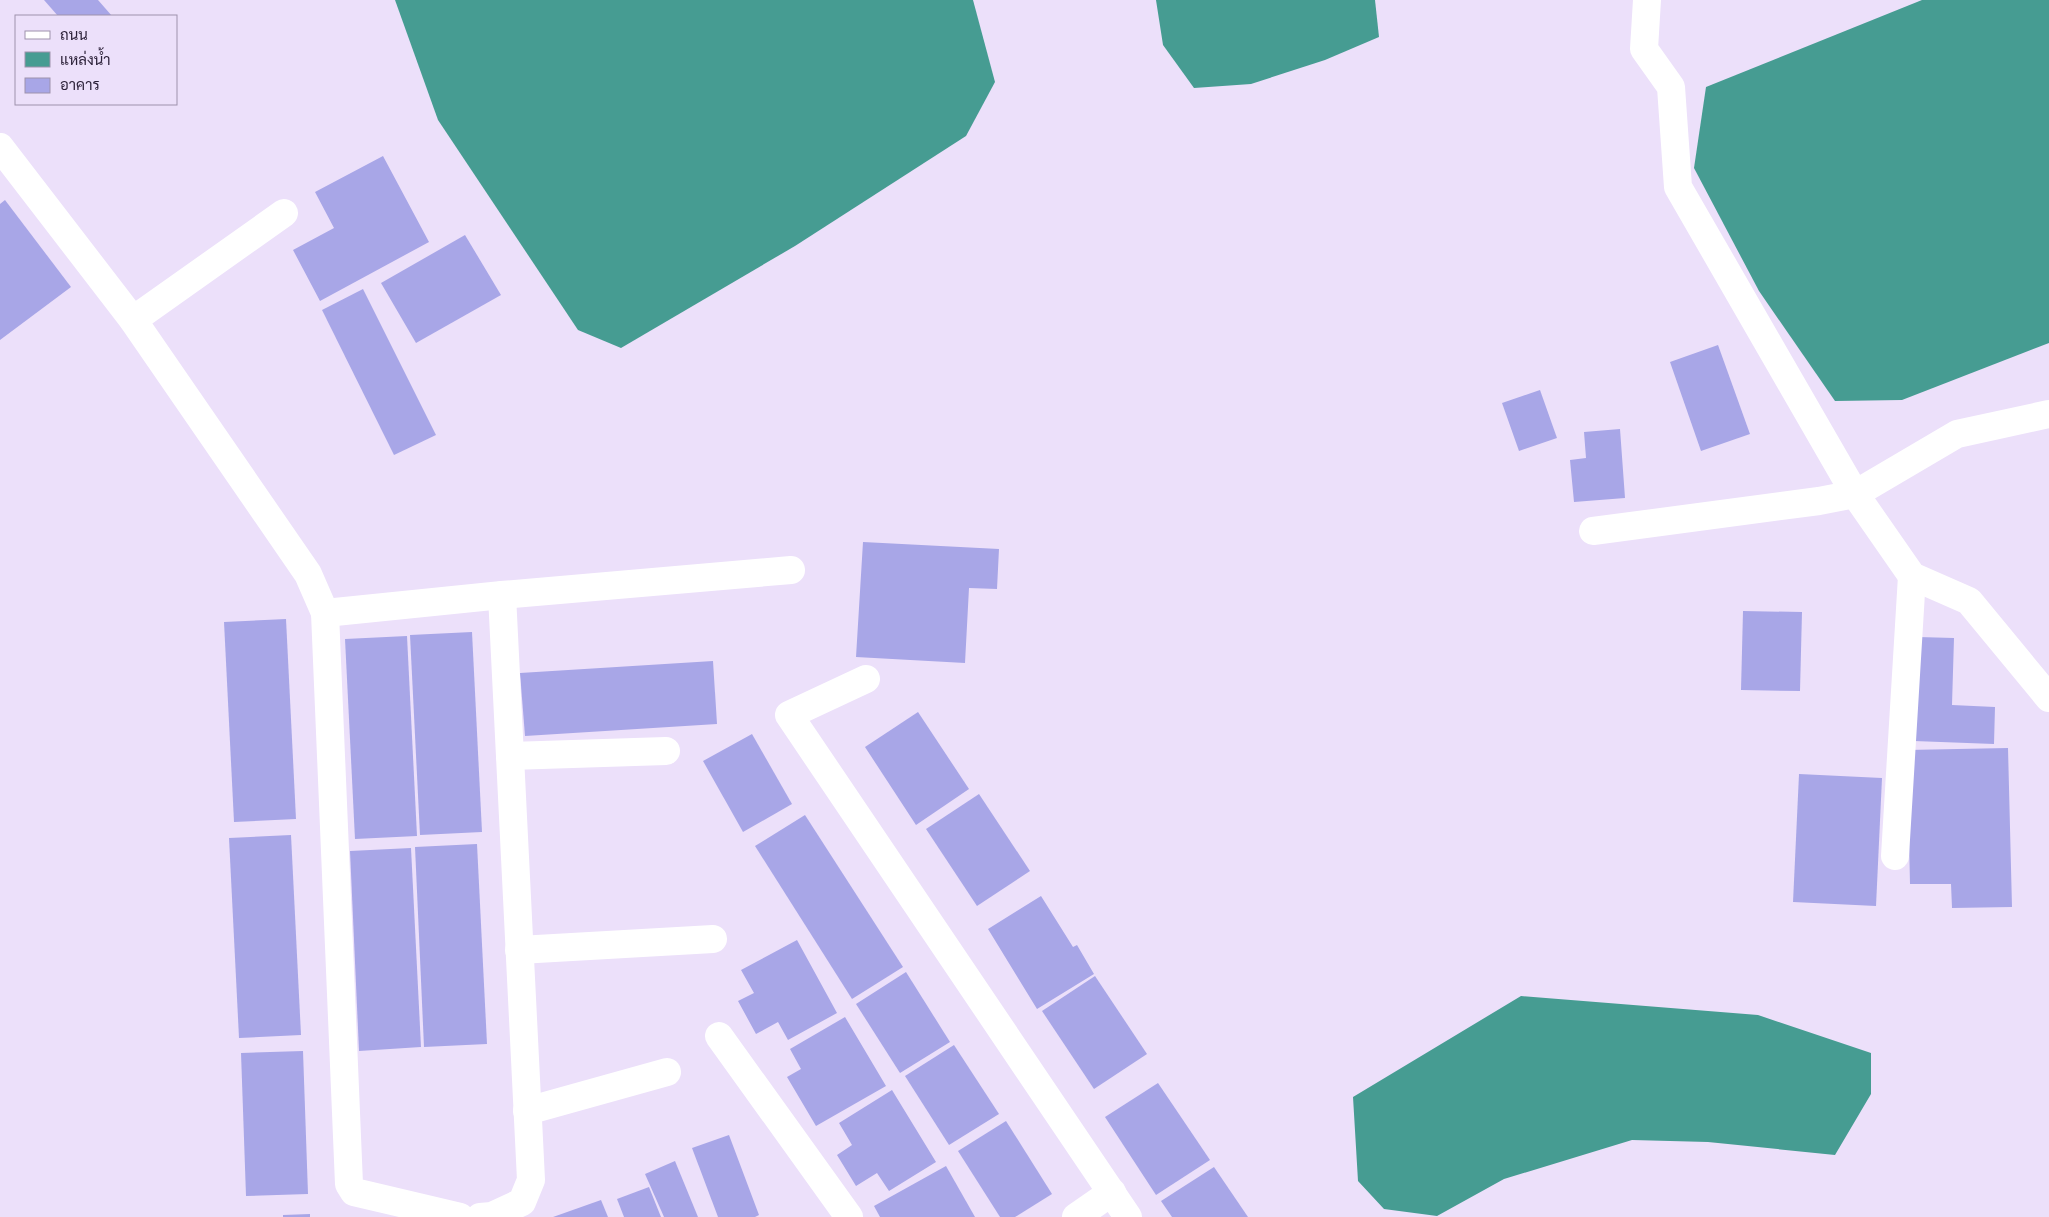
<svg xmlns="http://www.w3.org/2000/svg" width="2049" height="1217" font-family="'Nunito Sans',Sarabun,sans-serif">
	<rect width="100%" height="100%" fill="#ece0fa"/>
	<g fill="#469c92">
		<polygon points="395,0 973,0 995,82 966,136 795,246 621,348 578,330 438,120"/>
		<polygon points="1156,0 1375,0 1379,37 1325,60 1251,84 1194,88 1163,45"/>
		<polygon points="1922,0 2049,0 2049,343 1902,400 1835,401 1759,291 1694,168 1706,87"/>
		<polygon points="1521,996 1758,1015 1871,1053 1871,1094 1835,1155 1708,1142 1632,1140 1504,1179 1437,1216 1384,1209 1358,1181 1353,1097"/>
	</g>
	<g fill="#a8a6e7">
		<polygon points="44,0 98,0 112,16 58,16"/>
		<polygon points="383,156 429,242 320,301 293,250 334,228 315,192"/>
		<polygon points="5,200 71,287 0,340 0,204"/>
		<polygon points="465,235 501,295 416,343 381,283"/>
		<polygon points="363,289 436,435 394,455 322,310"/>
		<polygon points="1718,345 1750,434 1701,451 1670,362"/>
		<polygon points="1540,390 1557,438 1519,451 1502,403"/>
		<polygon points="1620,429 1625,498 1574,502 1570,460 1586,458 1584,432"/>
		<polygon points="863,542 999,549 997,589 969,588 965,663 856,657"/>
		<polygon points="1743,611 1802,612 1800,691 1741,690"/>
		<polygon points="286,619 296,819 234,822 224,622"/>
		<polygon points="472,632 482,832 420,835 410,635"/>
		<polygon points="407,636 417,836 355,839 345,639"/>
		<polygon points="1918,637 1954,638 1952,705 1995,707 1994,744 1914,741"/>
		<polygon points="713,661 717,724 525,736 520,673"/>
		<polygon points="918,712 969,789 916,825 865,747"/>
		<polygon points="752,734 792,804 743,832 703,761"/>
		<polygon points="2008,748 2012,907 1952,908 1951,884 1910,884 1907,750"/>
		<polygon points="1799,774 1882,778 1876,906 1793,902"/>
		<polygon points="979,794 1030,871 977,906 926,829"/>
		<polygon points="805,815 903,967 852,999 755,846"/>
		<polygon points="291,835 301,1035 239,1038 229,838"/>
		<polygon points="477,844 487,1044 424,1047 415,847"/>
		<polygon points="411,848 421,1047 359,1051 350,851"/>
		<polygon points="1041,896 1073,947 1077,945 1094,974 1037,1009 988,929"/>
		<polygon points="797,940 837,1013 788,1040 778,1022 756,1034 738,1001 754,993 741,970"/>
		<polygon points="906,972 950,1042 900,1073 856,1004"/>
		<polygon points="1095,976 1147,1054 1094,1089 1042,1011"/>
		<polygon points="845,1017 886,1086 816,1126 787,1077 801,1069 790,1049"/>
		<polygon points="954,1045 999,1114 949,1145 905,1076"/>
		<polygon points="303,1051 308,1194 246,1196 241,1053"/>
		<polygon points="1158,1083 1210,1160 1156,1195 1105,1117"/>
		<polygon points="892,1090 936,1162 889,1191 877,1173 856,1186 837,1155 852,1145 839,1123"/>
		<polygon points="1006,1121 1052,1194 1015,1217 1000,1217 958,1151"/>
		<polygon points="729,1135 759,1215 755,1217 718,1217 692,1148"/>
		<polygon points="675,1161 698,1217 664,1217 645,1174"/>
		<polygon points="946,1166 975,1217 880,1217 874,1206"/>
		<polygon points="1214,1167 1248,1217 1172,1217 1161,1201"/>
		<polygon points="649,1187 661,1217 624,1217 617,1199"/>
		<polygon points="601,1200 608,1217 553,1217"/>
		<polygon points="310,1214 310,1217 283,1217 283,1215"/>
	</g>
	<g fill="none" stroke-linecap="round" stroke-linejoin="round">
		<g stroke="#fff" stroke-width="28">
			<polyline points="1647,0 1644,49 1671,87 1678,187 1855,494 1912,576 1969,601 2049,698"/>
			<polyline points="0,147 133,320 308,574 325,613 502,595 791,570"/>
			<polyline points="133,320 284,213"/>
			<polyline points="1593,531 1819,501 1855,494 1957,434 2049,414"/>
			<polyline points="325,613 349,1184 354,1192 460,1217"/>
			<polyline points="866,679 789,715 1128,1217"/>
			<polyline points="510,756 666,751"/>
			<polyline points="1895,856 1912,576"/>
			<polyline points="519,950 713,939"/>
			<polyline points="719,1036 849,1217"/>
			<polyline points="527,1111 667,1072"/>
			<polyline points="480,1217 492,1216 522,1202 531,1180 502,595"/>
			<polyline points="1076,1217 1112,1192"/>
		</g>
	</g>
	<rect x="15" y="15" width="162" height="90" fill="#ece0fa" stroke="#9e92ac"/>
	<rect x="25" y="31" width="25" height="8" fill="#ffffff" stroke="#9e92ac"/>
	<text x="60" y="40" font-size="15" fill="#291e36">ถนน</text>
	<rect x="25" y="52" width="25" height="15" fill="#469c92" stroke="#9e92ac"/>
	<text x="60" y="65" font-size="15" fill="#291e36">แหล่งน้ำ</text>
	<rect x="25" y="78" width="25" height="15" fill="#a8a6e7" stroke="#9e92ac"/>
	<text x="60" y="90" font-size="15" fill="#291e36">อาคาร</text>
</svg>
